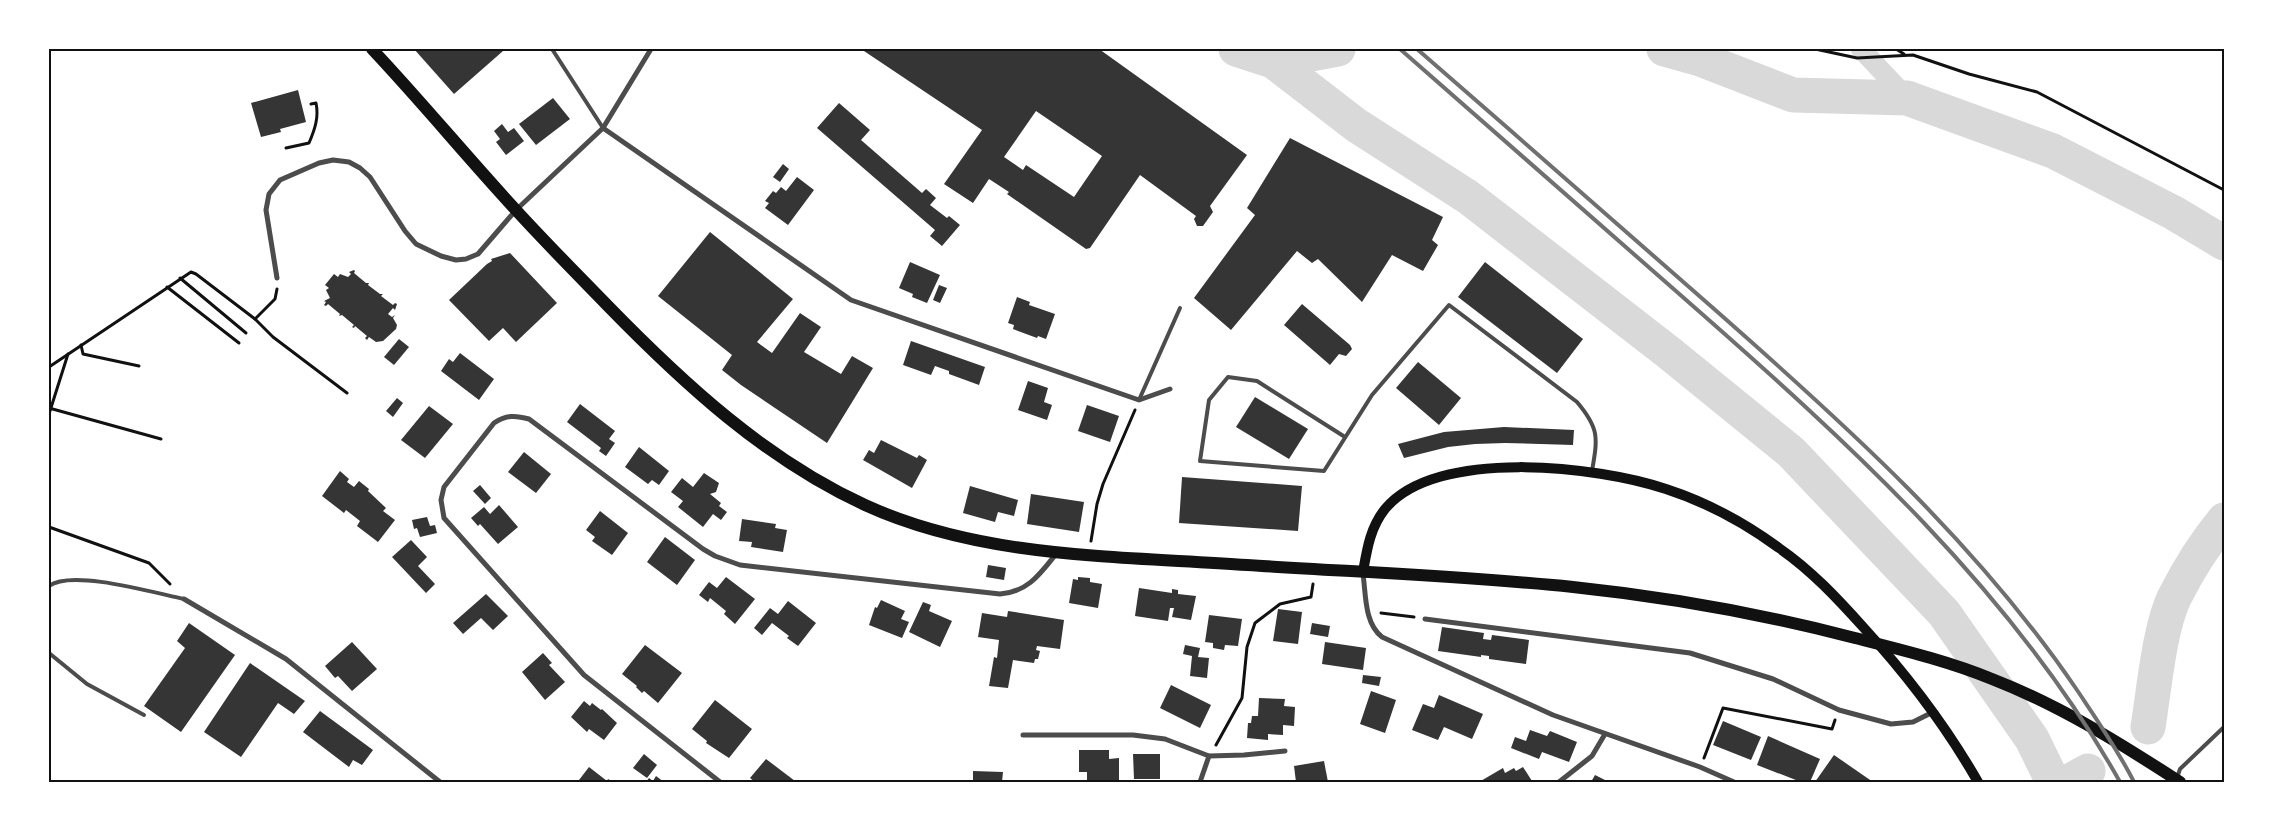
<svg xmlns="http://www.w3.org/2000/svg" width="2273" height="831" font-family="Figtree,sans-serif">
	<rect width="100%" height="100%" fill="#fff"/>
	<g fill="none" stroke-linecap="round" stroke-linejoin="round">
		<polyline stroke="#d9d9d9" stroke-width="20" points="1861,49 1907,98"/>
		<g stroke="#d9d9d9" stroke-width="35">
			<polyline points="1236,49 1273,61 1338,49"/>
			<polyline points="1664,49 1700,59 1793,95 1907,98 2053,151 2174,213 2224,243"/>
			<polyline points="1273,61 1356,125 1468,197 1668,352 1791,452 1944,613 2032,739 2053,782"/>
			<path d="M2148,727C2154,691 2159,630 2174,598C2187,572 2206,542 2224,520"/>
			<polyline points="2068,782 2088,771"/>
		</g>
	</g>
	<g fill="#353535" fill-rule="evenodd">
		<polygon points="414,49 501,49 503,51 454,94"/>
		<path d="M861,49H1099L1247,155L1210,206L1213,212L1203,226H1197L1194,219L1196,216L1140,175L1090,248L1086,249L1007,194L1009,192L989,179L973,203L944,184L982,130ZM1036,111L1102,156L1074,197L1026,165L1023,170L1004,157Z"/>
		<polygon points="298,90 306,122 280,129 281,132 261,137 251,103"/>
		<polygon points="553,98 570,119 536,145 519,124"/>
		<polygon points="839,103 870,130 861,140 922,193 926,189 936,198 930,205 947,218 949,216 960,225 942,246 930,236 935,230 817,128"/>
		<polygon points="502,124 508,132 514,128 524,141 506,155 496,142 500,139 494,131"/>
		<polygon points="1290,138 1443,217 1432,240 1438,245 1423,271 1392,255 1362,302 1318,259 1312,263 1297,251 1231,330 1194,298 1255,215 1247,208"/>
		<polygon points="783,164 789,169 780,182 773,177"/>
		<polygon points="797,177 814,190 788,225 765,208 769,203 765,201 773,191 776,193 781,187 786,191"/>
		<polygon points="710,232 793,299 757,342 772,353 800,313 821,327 804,352 841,374 852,356 873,368 827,443 741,385 722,370 732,355 658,296"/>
		<polygon points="510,253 557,303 516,342 503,328 489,341 449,300 487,264 492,261 491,259"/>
		<polygon points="910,262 940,275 927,303 912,297 913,294 899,288"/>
		<polygon points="1485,262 1583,339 1557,373 1458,297"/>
		<polygon points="354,270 355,271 354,273 366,283 369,283 368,285 380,294 383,294 381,296 393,305 395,303 397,304 395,310 393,308 388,314 392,317 395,315 393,318 397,325 396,329 383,341 376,342 369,337 367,340 365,338 367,336 355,326 354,328 352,327 354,325 342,315 339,316 340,314 328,304 326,306 324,305 326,302 324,301 330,298 326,290 329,288 325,285 334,274 338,277 340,274 348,277 351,274 349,272"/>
		<polygon points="939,285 947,288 940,303 933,300"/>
		<polygon points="1017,297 1030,302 1029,305 1055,314 1046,339 1038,336 1037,338 1013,329 1014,325 1008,323"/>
		<polygon points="1302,304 1350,345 1352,349 1346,356 1339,354 1330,365 1284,325"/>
		<polygon points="399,339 409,347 394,365 384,357"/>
		<polygon points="911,341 985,367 979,385 949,374 949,371 935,366 931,375 903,365"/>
		<polygon points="460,353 494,379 479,400 441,371 449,359 453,362"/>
		<polygon points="1418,362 1461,398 1439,425 1396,388"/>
		<polygon points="1028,381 1048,388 1044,402 1052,405 1047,420 1018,410"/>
		<polygon points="1255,397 1308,429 1289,459 1236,427"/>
		<polygon points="397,398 403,403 393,417 386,411"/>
		<polygon points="580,404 615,431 609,439 615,443 606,456 599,451 601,448 567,422"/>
		<polygon points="1087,405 1119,416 1110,442 1078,431"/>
		<polygon points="429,406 453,424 425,458 401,440"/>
		<polygon points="1504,427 1574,430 1573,445 1505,443 1475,444 1448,447 1404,458 1398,444 1444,432"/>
		<polygon points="881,440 917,458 919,455 927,460 912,488 863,460 869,450 874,453"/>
		<polygon points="639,447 669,471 659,485 652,480 648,484 625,467"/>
		<polygon points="524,452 551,474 536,493 508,472"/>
		<polygon points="340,471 349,479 347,482 354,487 359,481 369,489 368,491 386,508 383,511 395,520 378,542 357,526 360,521 346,510 344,513 322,496"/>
		<polygon points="704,473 719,483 716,492 710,494 721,503 719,506 727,512 721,520 713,514 703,527 678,507 683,501 671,492 682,478 693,487"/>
		<polygon points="1182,477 1302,486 1298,531 1179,523"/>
		<polygon points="480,485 491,498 485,504 473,491"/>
		<polygon points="970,486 1018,500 1014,516 998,512 995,522 963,513"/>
		<polygon points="1031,494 1084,502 1079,532 1027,524"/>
		<polygon points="499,505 518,527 498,544 480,524 478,526 471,518 484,507 490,514"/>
		<polygon points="600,511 628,533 612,555 592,541 595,537 586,530"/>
		<polygon points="427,517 430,526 435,525 437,533 420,537 417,528 414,529 412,520"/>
		<polygon points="742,519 776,524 775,528 787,530 783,552 751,547 752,542 739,541"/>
		<polygon points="665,537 695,560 677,585 647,562"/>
		<polygon points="411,540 427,557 418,566 435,584 426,593 392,557"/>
		<polygon points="988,565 1006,568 1004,580 986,577"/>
		<polygon points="726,577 755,599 735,624 724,614 726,611 710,598 708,602 699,595 709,582 717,588"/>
		<polygon points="1078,577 1090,578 1090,582 1102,584 1098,608 1069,603 1073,579 1078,580"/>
		<polygon points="1139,588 1172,593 1172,589 1178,590 1178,594 1196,596 1191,620 1172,617 1174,608 1170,608 1168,621 1135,616"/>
		<polygon points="486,594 508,616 493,630 481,618 463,634 453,623"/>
		<polygon points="881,600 905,611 901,619 909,622 902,638 869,625 875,607 877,608"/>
		<polygon points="788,601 816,623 798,646 787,638 789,636 772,623 762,635 754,628 770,608 778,614"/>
		<polygon points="923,602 931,605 929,611 952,621 940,647 909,632"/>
		<polygon points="1278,609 1302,612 1298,644 1273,641"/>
		<polygon points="1008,611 1064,620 1060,649 1037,646 1036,650 1040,651 1038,659 1035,659 1034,663 1013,660 1008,688 989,686 994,657 997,658 999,640 978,637 982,613 1007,617"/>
		<polygon points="1209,615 1242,619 1238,646 1225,645 1224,650 1213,648 1213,643 1205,642"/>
		<polygon points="189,623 235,655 181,732 144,706 185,648 177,641"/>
		<polygon points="1312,623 1330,626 1328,637 1310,634"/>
		<polygon points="1442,627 1484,633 1483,639 1491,640 1492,635 1529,640 1526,664 1489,659 1489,656 1481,655 1481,657 1438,651"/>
		<polygon points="352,642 377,669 352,691 338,676 335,678 325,666"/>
		<polygon points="1325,642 1366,648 1363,670 1322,664"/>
		<polygon points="645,645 682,673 658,703 644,691 642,693 636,687 637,686 622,674"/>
		<polygon points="1185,645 1200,648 1198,657 1209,658 1207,678 1190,676 1192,656 1183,654"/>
		<polygon points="543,653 552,663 549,665 565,682 545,700 522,672"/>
		<polygon points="250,663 305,701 294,714 278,703 241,757 204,732"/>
		<polygon points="1363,675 1381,677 1379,686 1362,683"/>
		<polygon points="1171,685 1211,705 1200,728 1160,708"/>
		<polygon points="1371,691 1396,700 1385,733 1360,724"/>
		<polygon points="1439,695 1483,714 1472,739 1444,727 1438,740 1412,730 1423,704 1434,708"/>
		<polygon points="1259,698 1285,699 1284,706 1295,707 1294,726 1283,725 1283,735 1268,734 1268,740 1247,738 1248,723 1251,723 1252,716 1258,716"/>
		<polygon points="715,700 752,729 729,758 706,743 707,741 692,729"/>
		<polygon points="584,701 590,706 592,703 601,710 602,709 617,723 604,740 589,729 587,732 571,717"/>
		<polygon points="320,711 373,750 362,765 353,760 349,767 303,732"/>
		<polygon points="1723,721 1761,737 1751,760 1713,745"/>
		<polygon points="1530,730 1547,736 1550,731 1577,742 1569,762 1542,752 1539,759 1511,748 1515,737 1526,741"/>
		<polygon points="1768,736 1820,759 1810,782 1801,782 1757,765"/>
		<polygon points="1079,750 1109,750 1109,759 1119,758 1119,781 1087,782 1087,772 1079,772"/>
		<polygon points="644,754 657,765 647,778 633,768"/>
		<polygon points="1133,754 1160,754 1160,779 1134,779"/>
		<polygon points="1834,755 1873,782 1815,782"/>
		<polygon points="766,759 795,781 794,782 755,782 750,778"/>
		<polygon points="1324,761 1328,782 1296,782 1294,766"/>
		<polygon points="589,767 607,781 608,779 613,782 581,782 579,780"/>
		<polygon points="1523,767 1532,781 1530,782 1479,782 1503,768 1505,773 1514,768 1516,771"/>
		<polygon points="973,771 1003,772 1002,782 973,782"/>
		<polygon points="1595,775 1609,782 1591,782"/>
		<polygon points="656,776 664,782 646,782 649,778 653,781"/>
	</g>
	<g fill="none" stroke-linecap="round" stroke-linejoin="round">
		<g stroke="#111" stroke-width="3">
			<polyline points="1815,49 1857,58 1913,55 1969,74 2037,92 2224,190"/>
			<polyline points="1896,49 1904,54"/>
			<path d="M286,148L309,143C315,129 319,117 316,103L311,104"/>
			<polyline points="180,278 246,333"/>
			<polyline points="167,287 239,343"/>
			<polyline points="255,319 273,337 347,393"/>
			<polyline points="81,345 83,354 139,366"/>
			<polyline points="49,367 191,272 196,274 255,319 275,299 277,289"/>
			<polyline points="49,408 161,439"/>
			<polyline points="49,414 68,354"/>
			<polyline points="49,527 149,563 170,584"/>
			<polyline points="1091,541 1097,504 1103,484 1135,410"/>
			<polyline points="1381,613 1414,617"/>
			<polyline points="1216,745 1242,698 1247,647 1255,623 1280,604 1311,597 1313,584"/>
			<polyline points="1704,758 1723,708 1832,729 1835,720"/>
		</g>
		<g stroke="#4c4c4c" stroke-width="4">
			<polyline points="552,49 603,128"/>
			<polyline points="1139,400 1180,308"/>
			<path d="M1345,437L1257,381L1228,377L1209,400L1200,461L1324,471L1372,395L1449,305L1577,402C1599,428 1598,437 1592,471"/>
			<path d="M49,586C72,569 155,593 184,599"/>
			<polyline points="49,653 87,684 144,715"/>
			<polyline points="2177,778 2180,769 2224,727"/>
		</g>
		<g stroke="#4c4c4c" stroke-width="5">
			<polyline points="603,128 851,300 1139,400 1170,389"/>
			<polyline points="277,278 266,210 269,194 280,180 319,163 333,160 349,162 360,168 370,177 405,231 416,244 441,256 456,260 466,259 478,254 516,210 603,128 651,49"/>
			<path d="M1363,574C1366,594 1364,623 1382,637L1553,715L1700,767L1734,782"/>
			<polyline points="184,599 286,659 440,782"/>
			<polyline points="1425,619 1690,653 1773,679 1839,710 1891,724 1913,722 1933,712"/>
			<polyline points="1023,735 1133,735 1165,739 1209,756 1244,755 1285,751"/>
			<path d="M720,782L584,675L444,518L441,500L444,487L494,423C506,415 515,415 529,419L703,549L715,556L740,565L1000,594C1028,592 1040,574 1056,554"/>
			<polyline points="1200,782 1209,756"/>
			<polyline points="1559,782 1592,756 1605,734"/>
		</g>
		<path stroke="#111" stroke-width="10" d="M1363,572C1367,549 1370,528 1385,509C1436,447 1598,466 1666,489C1706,502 1745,523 1779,548C1811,570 1838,599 1864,628C1907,675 1946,726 1978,782"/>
		<path stroke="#111" stroke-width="12" d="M372,49C421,101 467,157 515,209C545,242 577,274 607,305C683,383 765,459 865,505C983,559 1120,556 1247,565C1355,572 1465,576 1573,587C1668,597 1763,614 1855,638C1902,650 1948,661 1992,679C2059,705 2120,743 2180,782"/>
		<g stroke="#707070" stroke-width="4">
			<path d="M1400,49C1495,132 1590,215 1685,299C1848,442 2013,591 2120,782"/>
			<path d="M1417,49C1516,135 1615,222 1713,308C1846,425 1977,543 2077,690C2097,720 2118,750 2134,782"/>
		</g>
	</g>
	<rect width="2273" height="831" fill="none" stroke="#ffffff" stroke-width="100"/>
	<rect x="50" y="50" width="2173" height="731" fill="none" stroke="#111" stroke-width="2"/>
</svg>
